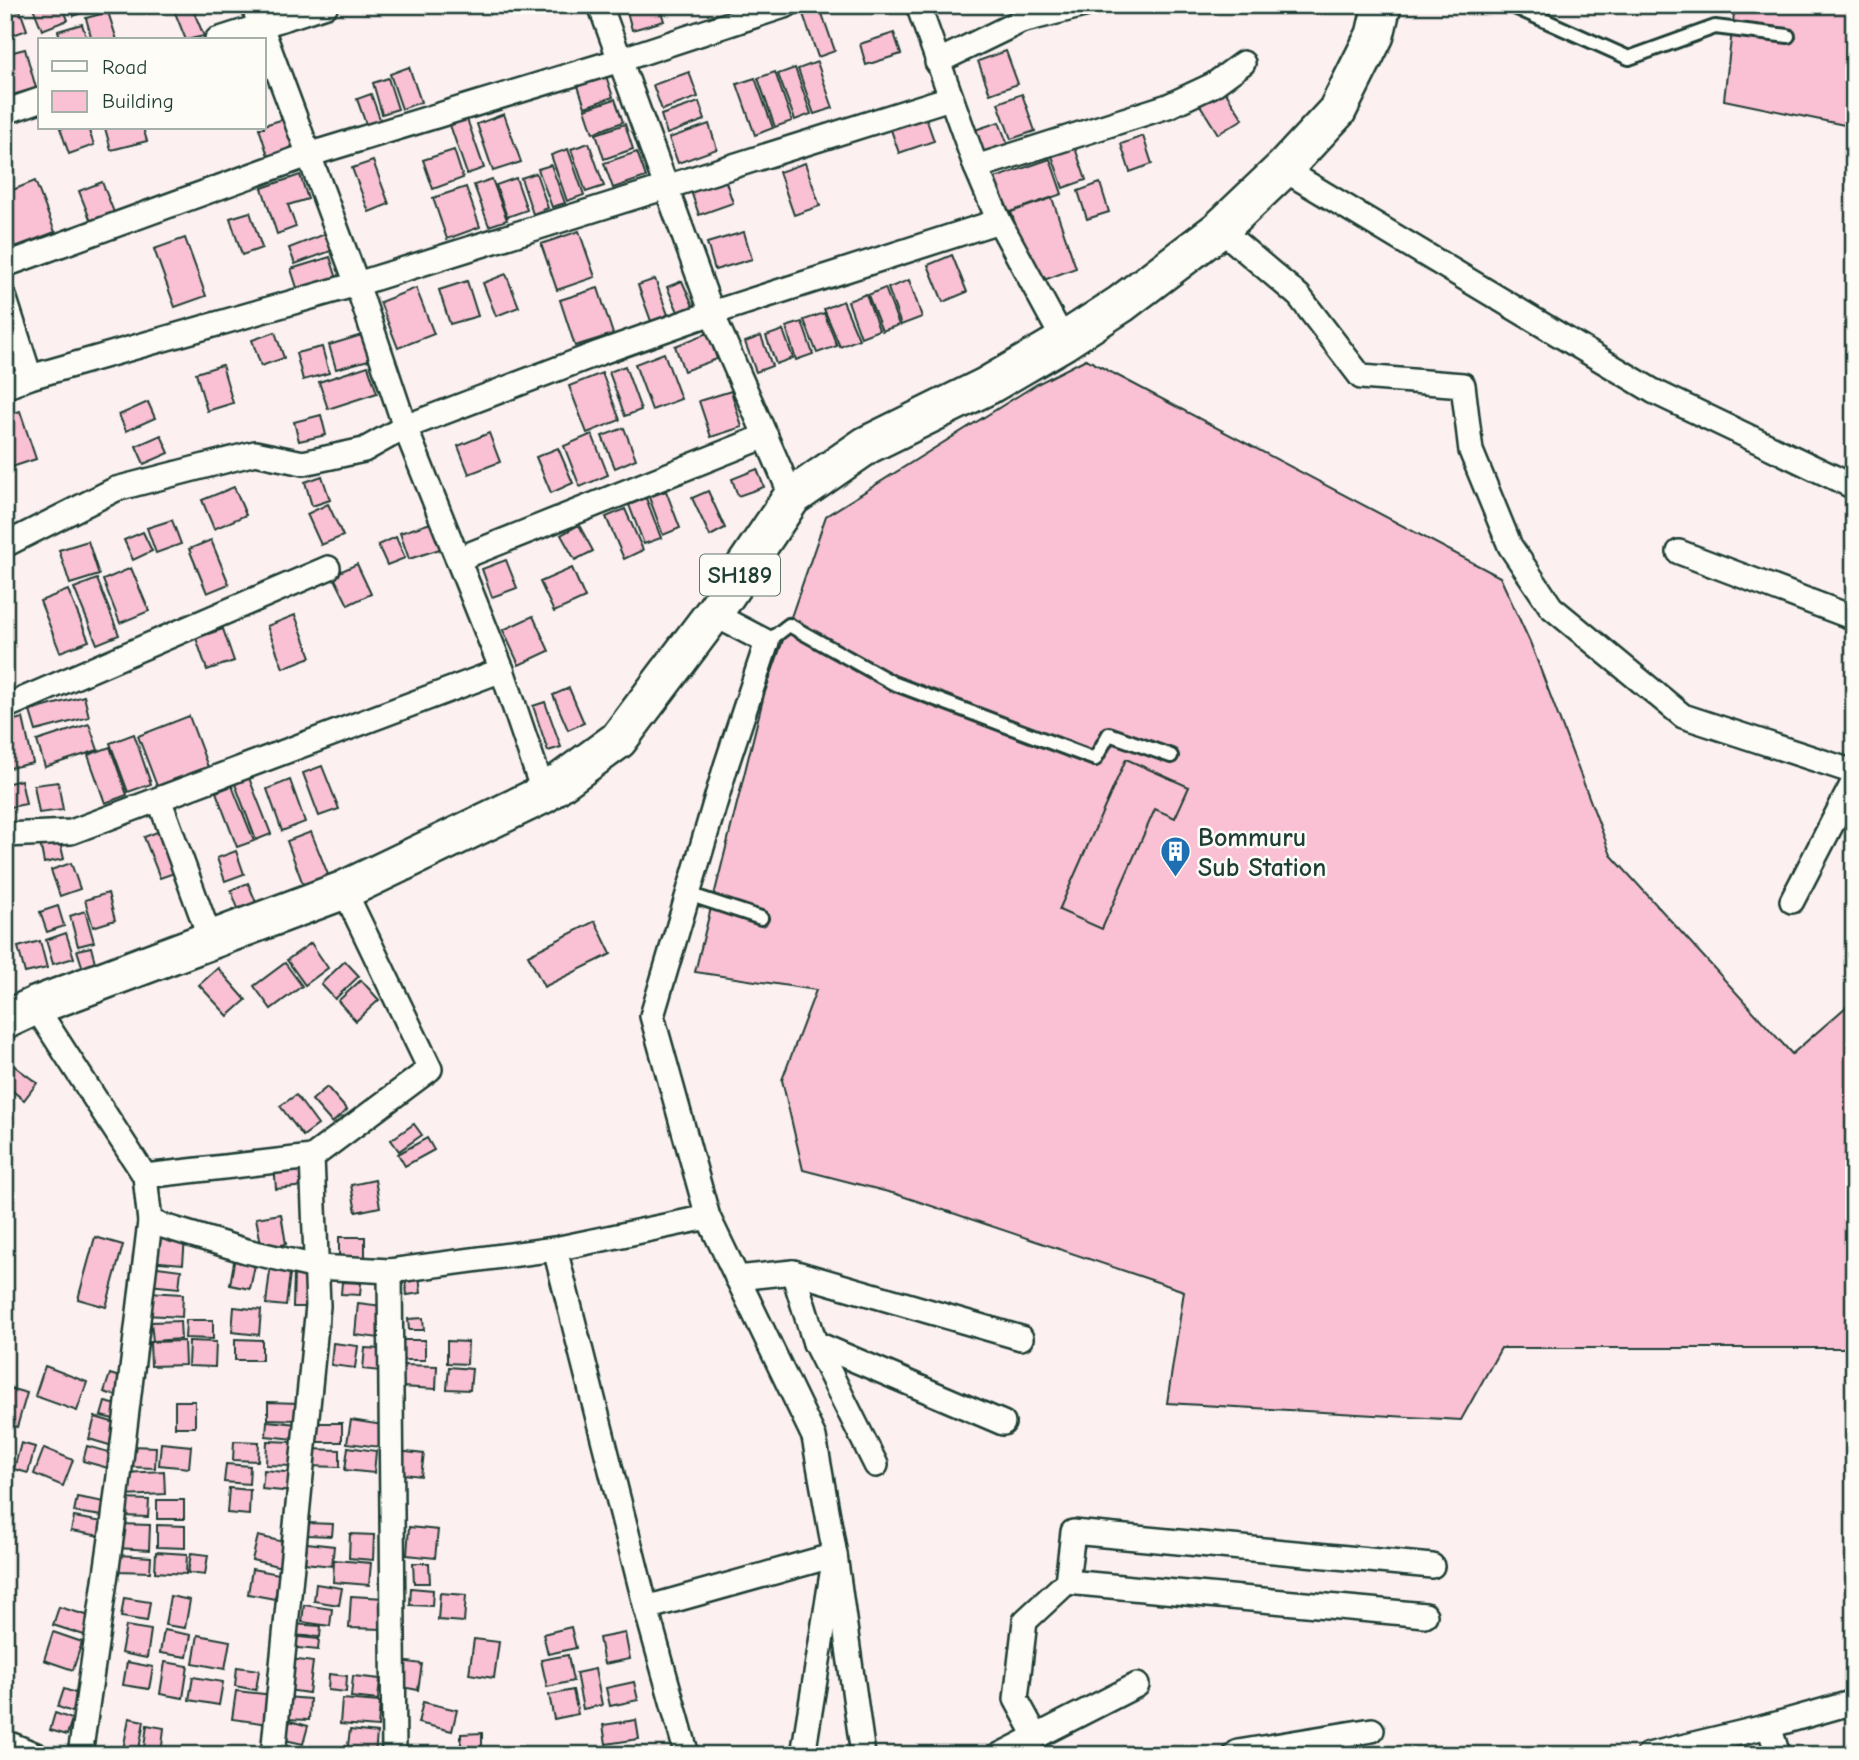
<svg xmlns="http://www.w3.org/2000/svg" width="1859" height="1760" font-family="'Comic Neue',sans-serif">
	<rect width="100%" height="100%" fill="#fcf0f0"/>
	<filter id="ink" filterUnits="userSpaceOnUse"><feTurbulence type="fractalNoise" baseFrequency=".0143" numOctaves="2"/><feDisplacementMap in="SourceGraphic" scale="14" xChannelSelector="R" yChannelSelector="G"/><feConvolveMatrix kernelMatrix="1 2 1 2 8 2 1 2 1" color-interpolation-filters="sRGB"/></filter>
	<g filter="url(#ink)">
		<g fill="#fac0d4" stroke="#1f3d34" stroke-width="2">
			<polygon points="5,5 18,5 27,30 5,38"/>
			<polygon points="32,5 62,5 68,20 42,30"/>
			<polygon points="69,5 93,5 94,7 74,16"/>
			<polygon points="172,5 191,5 204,36 186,40"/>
			<polygon points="634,5 659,5 664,21 632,30 626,8"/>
			<polygon points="819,5 835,51 818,57 802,11"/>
			<polygon points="1735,5 1854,5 1854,127 1724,100"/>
			<polygon points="108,12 117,40 92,40 86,18"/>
			<polygon points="82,24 87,40 61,40 58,31"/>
			<polygon points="894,33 901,54 866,65 860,44"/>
			<polygon points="25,49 36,88 9,96 5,82 5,54"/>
			<polygon points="1006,51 1018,84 990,94 978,61"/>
			<polygon points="817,62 833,108 814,114 798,69"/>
			<polygon points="409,67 421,102 402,109 390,74"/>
			<polygon points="795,68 811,114 795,120 778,74"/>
			<polygon points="689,72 698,97 662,110 653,85"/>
			<polygon points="775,72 792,121 775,127 758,78"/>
			<polygon points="605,73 613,97 585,107 577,83"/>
			<polygon points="388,78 398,109 382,114 373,83"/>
			<polygon points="755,78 773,128 755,135 737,84"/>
			<polygon points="1224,90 1243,119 1218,134 1200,105"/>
			<polygon points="371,94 381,122 367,127 357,99"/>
			<polygon points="1022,94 1035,131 1011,139 998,103"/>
			<polygon points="615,99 623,122 593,133 585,109"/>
			<polygon points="699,102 705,120 667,134 661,115"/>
			<polygon points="924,112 934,141 899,153 889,124"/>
			<polygon points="504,114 521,162 493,171 477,124"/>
			<polygon points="284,119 295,151 269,159 259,128 264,128 264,125"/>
			<polygon points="467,119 484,168 467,174 450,125"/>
			<polygon points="999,122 1008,145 974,158 966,133"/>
			<polygon points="625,124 633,149 604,159 596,134"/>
			<polygon points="709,124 717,149 678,163 669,138"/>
			<polygon points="60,128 88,128 94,145 69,154"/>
			<polygon points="105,128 143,128 147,141 111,150"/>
			<polygon points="1143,136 1152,164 1130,172 1121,144"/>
			<polygon points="589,143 604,186 586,192 571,149"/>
			<polygon points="1074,145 1086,180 1063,188 1051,153"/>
			<polygon points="568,149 584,195 567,201 551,155"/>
			<polygon points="454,150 463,178 433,189 423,160"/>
			<polygon points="637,152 646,177 613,188 604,163"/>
			<polygon points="1050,159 1062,194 1007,213 995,178"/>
			<polygon points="373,161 389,204 369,212 352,168"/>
			<polygon points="805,163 820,206 794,215 779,172"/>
			<polygon points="551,165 565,203 552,207 538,169"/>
			<polygon points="536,173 548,208 533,214 521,178"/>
			<polygon points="300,175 308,199 288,205 296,227 277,234 262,188"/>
			<polygon points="516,178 527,210 507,217 496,185"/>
			<polygon points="492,179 507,220 489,226 474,185"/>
			<polygon points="725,179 733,203 699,215 691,191"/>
			<polygon points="35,181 55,232 15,247 5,221 5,193"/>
			<polygon points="102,182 115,215 92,224 79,191"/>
			<polygon points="1100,183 1109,212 1087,219 1078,191"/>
			<polygon points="466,187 480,227 447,239 433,198"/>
			<polygon points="1052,198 1076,268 1036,283 1011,212"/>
			<polygon points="250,212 262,248 242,255 230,218"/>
			<polygon points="579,231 595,277 557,290 541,244"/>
			<polygon points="744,232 752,259 715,270 707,243"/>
			<polygon points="325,234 331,251 295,264 289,248"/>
			<polygon points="185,238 206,296 175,307 154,249"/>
			<polygon points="952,255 967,292 943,302 928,265"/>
			<polygon points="330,257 338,282 299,294 291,269"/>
			<polygon points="506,274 519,307 496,316 483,283"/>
			<polygon points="655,279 668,315 651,321 638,285"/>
			<polygon points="909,280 922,317 901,325 888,288"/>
			<polygon points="467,281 478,316 450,324 439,290"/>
			<polygon points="682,281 694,308 679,314 667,287"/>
			<polygon points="416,288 434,334 398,348 380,302"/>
			<polygon points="598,288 613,334 575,346 560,300"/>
			<polygon points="885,288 899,325 882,331 868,295"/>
			<polygon points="866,294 879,330 861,337 848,301"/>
			<polygon points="843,301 859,339 840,347 824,309"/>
			<polygon points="824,313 837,346 817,353 804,320"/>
			<polygon points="802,322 813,354 796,360 786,327"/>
			<polygon points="783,330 793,358 776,364 766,336"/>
			<polygon points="275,332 284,358 261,366 252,340"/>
			<polygon points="708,333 717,359 684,371 675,346"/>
			<polygon points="365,334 372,359 336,369 329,345"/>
			<polygon points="761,336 772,366 756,372 745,342"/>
			<polygon points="322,347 329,373 303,380 296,353"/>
			<polygon points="664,353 681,399 652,410 635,364"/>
			<polygon points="1086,359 1500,577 1530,642 1611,855 1792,1054 1854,1000 1854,1348 1501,1348 1461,1420 1167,1403 1184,1291 896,1194 803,1170 782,1080 816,990 695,972 764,695 826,516 1037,384"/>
			<polygon points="222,365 233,403 207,411 196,373"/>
			<polygon points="368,366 377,393 328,409 319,382"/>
			<polygon points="625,366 641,410 625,416 609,372"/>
			<polygon points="602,373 620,420 587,433 569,386"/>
			<polygon points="731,391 742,427 711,437 699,401"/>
			<polygon points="148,402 155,418 126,431 119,415"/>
			<polygon points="20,411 36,459 9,468 5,458 5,416"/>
			<polygon points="321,415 326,435 299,441 294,422"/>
			<polygon points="624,428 636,459 615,468 602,436"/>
			<polygon points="489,433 500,462 469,474 458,446"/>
			<polygon points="592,434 608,475 580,487 564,446"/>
			<polygon points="161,435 169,453 144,464 136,446"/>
			<polygon points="558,448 573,483 551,493 536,457"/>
			<polygon points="757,469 764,487 738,496 732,479"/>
			<polygon points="322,476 330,500 312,506 305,482"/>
			<polygon points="234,487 246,515 214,529 202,500"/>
			<polygon points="666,491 680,528 663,535 649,497"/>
			<polygon points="708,491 725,528 710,536 692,498"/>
			<polygon points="646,498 661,538 644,544 629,505"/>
			<polygon points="328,504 343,536 321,545 307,514"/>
			<polygon points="625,509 643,550 624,559 606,517"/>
			<polygon points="172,520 181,544 156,553 147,528"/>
			<polygon points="437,521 446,547 409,559 400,533"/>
			<polygon points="579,525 593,551 575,560 561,535"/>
			<polygon points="143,532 152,551 133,560 124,540"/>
			<polygon points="396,537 405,558 387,565 378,545"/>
			<polygon points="211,540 229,584 207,593 189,549"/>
			<polygon points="88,541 99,575 70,584 59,550"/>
			<polygon points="506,560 517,588 492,597 482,569"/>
			<polygon points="357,564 371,594 348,605 333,575"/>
			<polygon points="131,568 149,611 120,623 103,580"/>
			<polygon points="572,568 585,598 554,612 540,582"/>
			<polygon points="97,579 119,635 97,644 74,588"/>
			<polygon points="68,590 89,641 60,652 40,601"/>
			<polygon points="295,615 311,657 283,668 267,626"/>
			<polygon points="533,616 549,651 519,665 503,630"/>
			<polygon points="223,629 234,661 207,670 196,638"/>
			<polygon points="569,688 584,723 568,730 553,695"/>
			<polygon points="84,696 89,717 36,731 30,711"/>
			<polygon points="545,702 561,747 548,751 533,706"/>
			<polygon points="189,716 208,767 157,786 138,736"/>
			<polygon points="23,718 33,763 5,769 5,722"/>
			<polygon points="89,724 98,750 45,767 37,741"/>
			<polygon points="134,734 151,784 128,792 110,743"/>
			<polygon points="110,747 127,795 105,803 88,755"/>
			<polygon points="1126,759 1189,787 1175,818 1155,809 1102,929 1059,910"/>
			<polygon points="322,766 339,809 319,816 303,773"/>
			<polygon points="249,778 271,834 256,840 235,784"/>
			<polygon points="21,780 26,804 5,808 5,784"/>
			<polygon points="290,780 305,822 282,831 267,789"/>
			<polygon points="58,782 63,810 39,813 34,785"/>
			<polygon points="232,786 254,841 237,847 216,792"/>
			<polygon points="165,829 180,871 160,878 144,837"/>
			<polygon points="311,832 329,877 304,887 287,841"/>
			<polygon points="59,838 64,859 44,863 40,842"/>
			<polygon points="236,851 244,874 225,881 217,858"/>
			<polygon points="71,863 80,889 60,896 51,870"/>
			<polygon points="248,883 260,912 242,919 231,890"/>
			<polygon points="108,893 115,920 93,927 85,900"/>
			<polygon points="58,906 64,926 47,932 40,912"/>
			<polygon points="85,911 94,942 78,946 70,916"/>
			<polygon points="595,921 611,954 544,987 528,955"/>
			<polygon points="66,933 74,958 53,964 46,940"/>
			<polygon points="40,941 47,968 25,973 18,947"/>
			<polygon points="311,943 328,968 305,985 287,960"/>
			<polygon points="91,947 96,966 83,969 77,950"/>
			<polygon points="345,961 359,976 335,999 321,984"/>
			<polygon points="285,963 302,986 271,1009 254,986"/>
			<polygon points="218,968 246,1000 228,1016 199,985"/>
			<polygon points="361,980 379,1000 356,1021 338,1001"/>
			<polygon points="5,1059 37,1083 24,1100 5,1085"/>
			<polygon points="327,1087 347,1110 332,1123 312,1100"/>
			<polygon points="296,1095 318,1125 303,1136 280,1106"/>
			<polygon points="414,1124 422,1135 399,1151 391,1140"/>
			<polygon points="427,1138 434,1150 405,1166 398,1154"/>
			<polygon points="302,1162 305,1186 276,1189 274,1164"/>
			<polygon points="375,1180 380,1207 356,1212 351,1185"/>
			<polygon points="281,1214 286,1244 262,1249 256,1218"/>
			<polygon points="151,1235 185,1238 183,1264 148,1261"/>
			<polygon points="95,1237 123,1245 106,1307 78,1299"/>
			<rect x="339" y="1237" width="26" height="28"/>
			<polygon points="235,1256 256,1260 250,1289 230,1285"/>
			<polygon points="271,1262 291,1265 286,1306 266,1304"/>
			<polygon points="150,1266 181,1270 179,1288 148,1285"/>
			<polygon points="294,1272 315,1273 314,1307 293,1307"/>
			<polygon points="419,1275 421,1293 407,1295 405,1276"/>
			<polygon points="342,1282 361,1283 360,1295 341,1294"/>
			<polygon points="147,1292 183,1294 182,1317 145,1315"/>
			<polygon points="358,1303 383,1306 379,1338 355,1335"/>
			<polygon points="234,1307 261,1310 259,1335 232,1332"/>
			<polygon points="423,1318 424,1330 409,1330 408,1319"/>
			<polygon points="186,1320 213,1320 213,1339 185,1338"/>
			<polygon points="180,1321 181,1339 153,1341 151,1322"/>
			<polygon points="235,1339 262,1340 262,1360 235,1360"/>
			<polygon points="401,1340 425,1340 425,1360 400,1360"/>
			<polygon points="184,1341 185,1365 151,1366 150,1342"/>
			<polygon points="189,1341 216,1342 215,1367 188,1366"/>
			<polygon points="447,1341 468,1342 467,1364 447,1363"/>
			<polygon points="333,1343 358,1346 355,1368 331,1365"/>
			<polygon points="365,1348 381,1349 380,1371 363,1369"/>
			<polygon points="402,1365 437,1366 436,1389 401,1387"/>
			<polygon points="45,1366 87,1382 77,1411 35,1396"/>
			<polygon points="449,1367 472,1369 470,1390 447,1389"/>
			<polygon points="110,1374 129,1380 123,1398 104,1392"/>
			<polygon points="5,1387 27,1393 17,1427 5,1424"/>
			<rect x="175" y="1401" width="20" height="26"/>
			<polygon points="105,1402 126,1407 122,1421 101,1416"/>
			<polygon points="268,1402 298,1403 298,1420 268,1419"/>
			<polygon points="95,1417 122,1425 116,1447 89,1439"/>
			<polygon points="351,1420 383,1425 380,1447 347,1443"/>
			<polygon points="267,1421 297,1424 295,1439 266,1436"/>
			<rect x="315" y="1423" width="27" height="19"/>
			<polygon points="234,1441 259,1442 258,1461 233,1460"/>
			<polygon points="267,1441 295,1442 293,1466 266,1465"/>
			<polygon points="21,1443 35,1447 28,1473 14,1469"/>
			<polygon points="161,1443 191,1446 189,1468 159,1465"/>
			<polygon points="87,1446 112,1453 108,1468 83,1461"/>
			<polygon points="131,1446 156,1447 155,1468 130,1467"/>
			<polygon points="348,1447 376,1451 374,1473 345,1470"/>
			<polygon points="44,1448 73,1460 63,1486 34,1474"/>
			<polygon points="308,1449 340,1450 340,1467 307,1466"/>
			<polygon points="397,1451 424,1454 421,1476 395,1473"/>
			<polygon points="226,1464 250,1466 249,1484 224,1482"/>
			<polygon points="264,1470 295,1473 293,1492 262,1489"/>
			<polygon points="164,1471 165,1494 124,1496 123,1473"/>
			<polygon points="229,1488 250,1490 249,1515 227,1513"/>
			<polygon points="77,1497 105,1502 103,1516 74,1512"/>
			<polygon points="123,1499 149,1500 148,1517 123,1516"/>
			<rect x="157" y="1500" width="27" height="19"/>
			<polygon points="74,1517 103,1522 101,1536 71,1531"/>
			<polygon points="308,1523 333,1524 332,1536 307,1535"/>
			<polygon points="119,1524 150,1525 149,1550 118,1548"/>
			<polygon points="157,1525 185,1526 185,1548 157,1547"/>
			<polygon points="409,1527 438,1530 435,1558 407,1555"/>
			<polygon points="350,1534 374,1535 373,1560 349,1558"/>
			<polygon points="258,1536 288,1543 282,1567 252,1560"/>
			<polygon points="307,1543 334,1546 332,1566 305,1563"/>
			<polygon points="156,1552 187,1554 186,1574 155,1572"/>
			<polygon points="191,1553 208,1555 205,1575 188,1573"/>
			<polygon points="118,1555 151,1557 150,1572 118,1571"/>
			<polygon points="334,1560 371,1563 369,1585 333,1582"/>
			<polygon points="413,1563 429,1563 430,1583 414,1583"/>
			<polygon points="252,1569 279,1574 275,1599 248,1594"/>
			<polygon points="316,1584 342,1588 339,1605 314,1601"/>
			<polygon points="411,1588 433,1590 432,1606 410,1605"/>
			<polygon points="440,1593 466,1595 464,1622 438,1620"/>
			<polygon points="170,1596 190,1600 185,1628 165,1625"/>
			<polygon points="351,1596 384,1598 383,1629 349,1628"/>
			<polygon points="124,1598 150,1602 147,1621 121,1617"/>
			<polygon points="304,1605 332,1609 330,1626 302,1622"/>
			<polygon points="59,1607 93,1617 87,1636 53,1625"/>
			<polygon points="292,1624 321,1626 320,1637 291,1635"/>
			<polygon points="126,1626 151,1630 147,1658 121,1653"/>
			<polygon points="571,1627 576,1648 548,1654 543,1634"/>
			<polygon points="164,1630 191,1635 187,1657 160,1653"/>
			<polygon points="53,1632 82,1642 73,1670 44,1660"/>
			<polygon points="625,1633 630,1659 604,1664 599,1638"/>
			<polygon points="198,1635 230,1641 225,1669 193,1663"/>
			<polygon points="289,1636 319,1639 318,1650 288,1647"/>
			<polygon points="474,1639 499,1642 494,1678 469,1674"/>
			<polygon points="568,1655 573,1681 547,1687 541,1660"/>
			<polygon points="291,1659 313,1662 309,1693 287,1690"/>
			<polygon points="401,1661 422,1664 418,1690 397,1686"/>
			<polygon points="127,1662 153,1667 149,1689 123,1685"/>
			<polygon points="165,1662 188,1666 183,1698 160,1694"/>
			<polygon points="237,1667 259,1670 256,1690 235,1686"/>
			<polygon points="595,1669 602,1705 583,1709 576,1673"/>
			<polygon points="329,1674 347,1676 346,1692 328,1690"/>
			<polygon points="353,1676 380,1679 378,1700 351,1697"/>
			<polygon points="193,1677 223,1682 219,1705 189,1700"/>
			<polygon points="634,1682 638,1700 610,1706 606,1688"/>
			<polygon points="64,1689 84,1696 78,1714 58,1707"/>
			<polygon points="573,1690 578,1714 554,1719 549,1695"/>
			<polygon points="236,1691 273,1695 269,1724 232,1719"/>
			<polygon points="286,1697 310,1699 309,1720 285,1719"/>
			<polygon points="342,1699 380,1702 378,1727 340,1724"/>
			<polygon points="423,1702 457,1710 452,1731 418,1723"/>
			<polygon points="55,1713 72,1719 67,1735 50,1730"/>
			<polygon points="129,1718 144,1721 138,1755 122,1755"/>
			<polygon points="636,1720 639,1739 606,1744 603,1725"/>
			<polygon points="290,1721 308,1726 303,1744 285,1740"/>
			<polygon points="147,1725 164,1728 161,1755 143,1755"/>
			<polygon points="350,1730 377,1733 375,1755 347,1752"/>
			<polygon points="482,1733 482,1751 461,1751 461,1734"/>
			<polygon points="595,1750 595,1755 564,1755 564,1751"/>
		</g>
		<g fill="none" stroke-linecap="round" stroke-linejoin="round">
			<defs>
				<g id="service">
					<polyline points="1510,5 1629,58 1715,27 1788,36"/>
					<polyline points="767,642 789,625 893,683 1095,759 1109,734 1171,756"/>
					<polyline points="688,894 761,918"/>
				</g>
				<g id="minor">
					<polyline points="253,5 357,284 405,427 502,670 544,794"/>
					<polyline points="600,5 712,313 792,497"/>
					<polyline points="918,5 976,167 999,221 1064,341"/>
					<polyline points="217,40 326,5"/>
					<polyline points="937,62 1021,21 1084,5"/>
					<polyline points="5,112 40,100"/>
					<polyline points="976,167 1168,106 1213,85 1243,63"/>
					<polyline points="1283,169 1653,391 1854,487"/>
					<polyline points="1220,229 1299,296 1361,377 1463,385 1471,451 1510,546 1551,607 1683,716 1854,772"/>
					<polyline points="5,265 308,155 620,60 787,5"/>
					<polyline points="5,299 30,377"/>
					<polyline points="5,387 30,377 357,284 950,98"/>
					<polyline points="5,545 116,489 255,453 303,463 364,450 405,427 599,353 712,313 999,221"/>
					<polyline points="1679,552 1854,618"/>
					<polyline points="458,559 766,436"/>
					<polyline points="713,614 767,642 726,766 652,1016 708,1217 814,1437 835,1555 863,1755"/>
					<polyline points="5,707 328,568"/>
					<polyline points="159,799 502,670"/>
					<polyline points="5,835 71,832 159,799 211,941"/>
					<polyline points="1792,901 1854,781"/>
					<polyline points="35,1006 145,1176 150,1222 113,1525 80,1755"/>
					<polyline points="145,1176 312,1157 430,1069 344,890"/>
					<polyline points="150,1222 246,1251 317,1267 390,1271"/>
					<polyline points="555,1249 646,1608 687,1755"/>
					<polyline points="793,1272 815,1343 876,1465"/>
					<polyline points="737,1278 793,1272 1021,1338"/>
					<polyline points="815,1343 1003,1423"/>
					<polyline points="1067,1582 1073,1532 1432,1566"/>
					<polyline points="646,1608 835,1555 803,1755"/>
					<polyline points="1769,1726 1778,1755"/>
					<polyline points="1036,1736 1016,1699 1025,1621 1067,1582 1425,1615"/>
					<polyline points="5,1742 36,1755"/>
					<polyline points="273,1755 318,1306 312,1157"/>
					<polyline points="394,1755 390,1271 555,1249 708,1217"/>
					<polyline points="1000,1755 1137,1685"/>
					<polyline points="1235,1755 1238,1752 1372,1730"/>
					<polyline points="1648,1755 1769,1726 1854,1702"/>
				</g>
				<polyline id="primary" points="5,1020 35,1006 344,890 544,794 618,740 713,614 792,497 867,445 987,386 1064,341 1121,304 1220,229 1283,169 1337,111 1375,35 1382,5"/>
			</defs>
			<use href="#service" stroke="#1f3d34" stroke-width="18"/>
			<use href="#minor" stroke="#1f3d34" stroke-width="28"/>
			<use href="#primary" stroke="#1f3d34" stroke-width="42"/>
			<use href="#service" stroke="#fdfcf7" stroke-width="12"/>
			<use href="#minor" stroke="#fdfcf7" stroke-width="23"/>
			<use href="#primary" stroke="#fdfcf7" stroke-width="37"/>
		</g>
	</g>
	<defs>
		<symbol id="building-pin" viewBox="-11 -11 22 30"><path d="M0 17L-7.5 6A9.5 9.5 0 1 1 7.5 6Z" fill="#1f6fb2" stroke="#fdfcf7"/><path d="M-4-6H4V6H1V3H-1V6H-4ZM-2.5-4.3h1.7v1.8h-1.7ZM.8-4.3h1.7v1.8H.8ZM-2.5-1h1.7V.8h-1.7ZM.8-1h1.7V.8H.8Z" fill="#fff"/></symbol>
	</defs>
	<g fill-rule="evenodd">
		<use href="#building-pin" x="1158" y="834" width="35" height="47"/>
	</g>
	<g text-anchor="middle" stroke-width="5" stroke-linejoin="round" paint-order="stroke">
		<rect fill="#fdfcf7" stroke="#62766e" stroke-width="2" x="700" y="554.5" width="80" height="41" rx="5"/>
		<g font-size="24" font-weight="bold" fill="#1f3d34">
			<text x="740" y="583">SH189</text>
		</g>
		<g font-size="26" font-weight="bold" fill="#1f3d34" stroke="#fdfcf7" text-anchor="start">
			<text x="1198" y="846">Bommuru<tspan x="1198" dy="30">Sub Station</tspan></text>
		</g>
	</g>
	<rect width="1859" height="1760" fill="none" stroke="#fdfcf7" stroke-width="28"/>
	<rect x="14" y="14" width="1831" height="1732" fill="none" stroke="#1f3d34" stroke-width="2.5" filter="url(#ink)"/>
	<rect x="38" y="38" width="228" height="91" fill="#fdfcf7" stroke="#a4b0a9" stroke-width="2"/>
	<rect x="52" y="61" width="35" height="10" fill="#fdfcf7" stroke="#a4b0a9" stroke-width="2"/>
	<text x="102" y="74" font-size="21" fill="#1f3d34">Road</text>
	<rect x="52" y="91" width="35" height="21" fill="#fac0d4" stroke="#a4b0a9" stroke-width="2"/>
	<text x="102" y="108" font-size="21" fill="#1f3d34">Building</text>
</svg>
